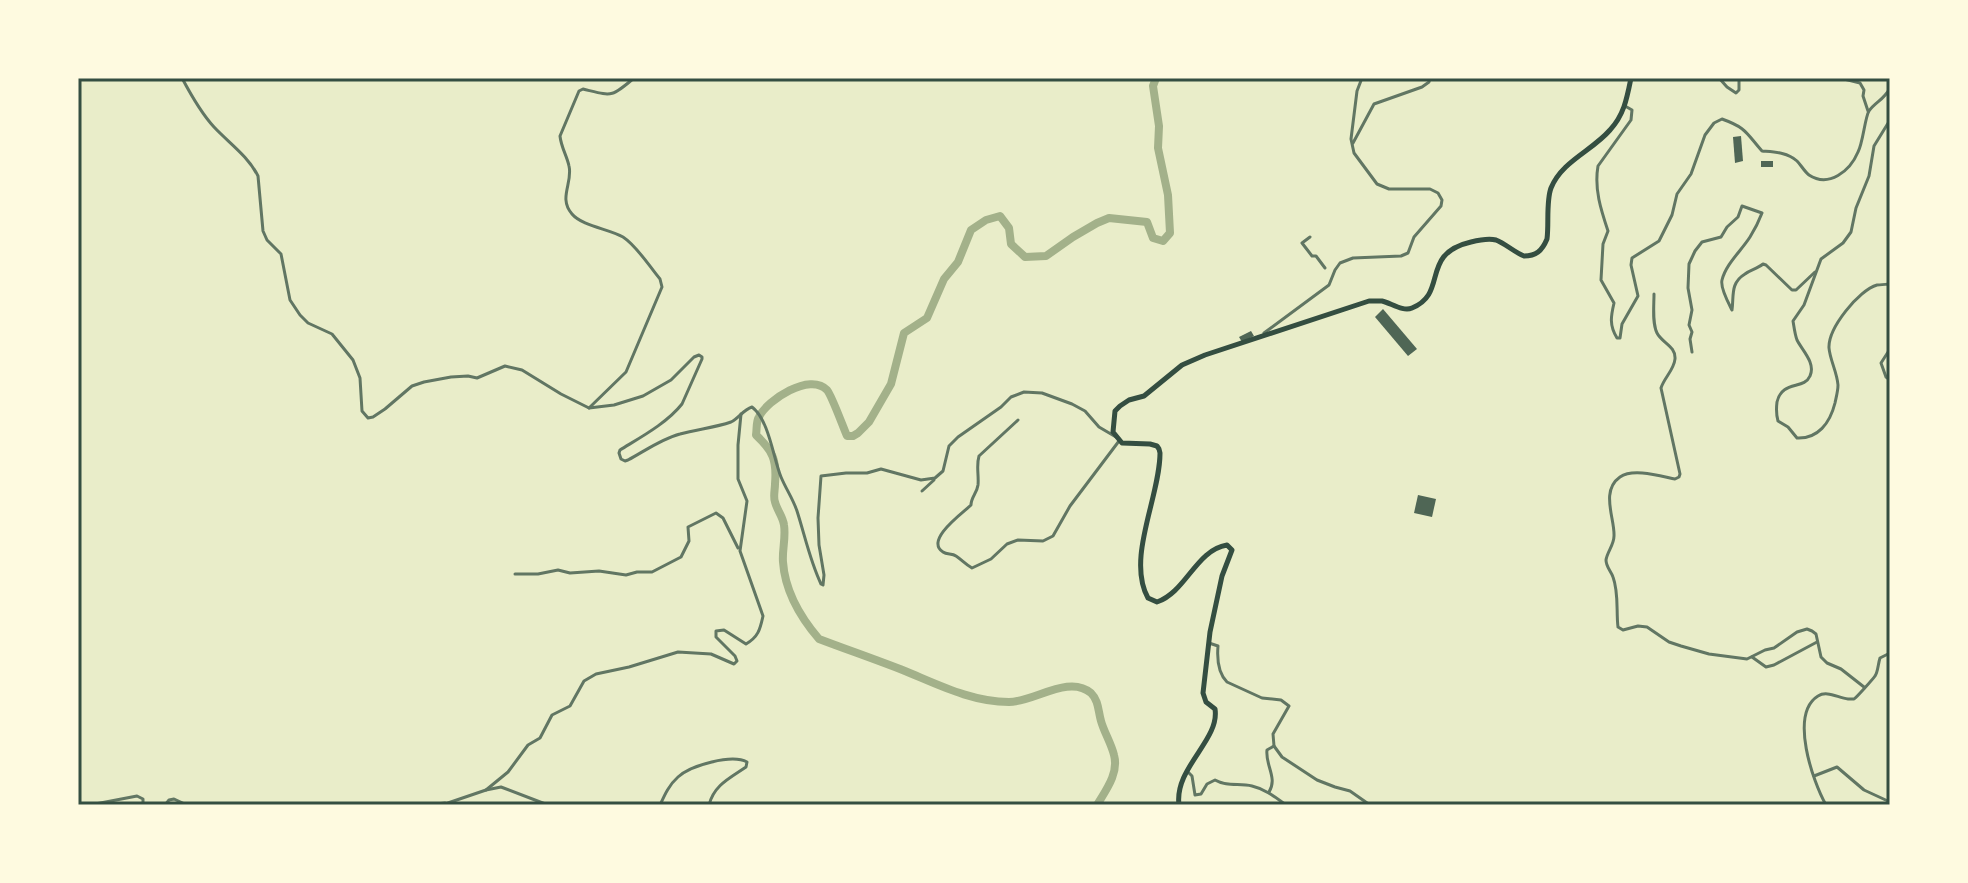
<svg xmlns="http://www.w3.org/2000/svg" width="1968" height="883" font-family="Rubik,sans-serif">
	<rect width="100%" height="100%" fill="#e9edc9"/>
	<g fill="none" stroke-linecap="round" stroke-linejoin="round">
		<path stroke="#a3b18a" stroke-width="8" d="M1097,805C1106,790 1119,773 1114,755C1111,743 1104,732 1101,721C1098,711 1099,701 1091,693C1069,674 1034,702 1009,702C972,702 939,685 905,671C877,660 848,650 819,639C801,618 785,591 783,562C782,550 786,538 784,525C783,517 777,510 775,502C773,497 775,490 775,484C777,460 773,451 756,435C757,429 756,421 759,417C767,400 810,372 827,390C832,396 843,427 847,436H853L858,433L869,422L891,384L904,333L927,318L944,279L958,262L971,230L986,220L1000,216L1009,228L1011,244L1025,257L1046,256L1073,237L1097,223L1109,218L1147,222L1153,238L1163,241L1170,233L1168,195L1158,148L1159,126L1153,86L1156,78"/>
	</g>
	<g fill="#4f6655">
		<polygon points="1741,136 1743,161 1735,163 1733,137"/>
		<rect x="1761" y="161" width="12" height="6"/>
		<polygon points="1383,309 1417,349 1408,356 1375,317"/>
		<polygon points="1251,331 1254,336 1242,342 1239,337"/>
		<polygon points="1418,495 1436,499 1432,517 1414,513"/>
	</g>
	<g fill="none" stroke-linecap="round" stroke-linejoin="round">
		<g stroke="#617663" stroke-width="3">
			<polyline points="1719,78 1727,87 1736,93 1739,90 1739,78"/>
			<polyline points="1840,78 1860,83 1864,90 1863,96 1868,111"/>
			<path d="M1625,106L1632,110L1631,120L1598,166C1594,189 1601,210 1608,231L1603,244L1601,280L1614,303C1611,316 1609,325 1617,338H1620L1622,324L1638,296L1631,265L1632,258L1659,241L1672,215L1677,194L1691,174L1705,135L1714,123L1722,119C1747,128 1746,133 1762,151C1774,152 1787,152 1797,161C1801,165 1804,171 1809,175C1829,188 1850,171 1858,152C1863,143 1865,117 1869,111C1875,102 1884,100 1890,88"/>
			<path d="M1890,120L1874,146L1869,176L1856,208L1851,232L1843,243L1821,259L1804,305L1793,321C1794,327 1795,335 1797,340C1802,350 1816,363 1810,376C1804,390 1782,380 1777,402C1776,410 1776,414 1778,421L1788,427L1797,438C1818,439 1830,423 1835,403C1836,398 1838,391 1838,385C1837,372 1830,360 1829,348C1828,328 1859,290 1877,285C1879,285 1889,284 1890,284"/>
			<polyline points="1353,143 1374,104 1422,87 1429,82 1430,78"/>
			<polyline points="1310,237 1302,243 1312,256 1316,256 1325,268"/>
			<path d="M1654,294C1654,306 1652,323 1657,333C1662,343 1676,346 1675,359C1674,370 1664,378 1661,388L1680,474L1679,477L1675,479C1660,476 1633,468 1620,477C1600,491 1615,519 1614,536C1614,545 1607,552 1606,560C1606,567 1611,571 1613,577C1619,593 1616,611 1618,627L1623,630L1638,626L1647,627L1669,642L1681,646L1709,654L1747,659L1765,650L1774,648L1797,632L1807,629L1812,631L1816,634L1821,657L1827,663L1841,669L1864,687"/>
			<polyline points="1890,349 1881,363 1886,377 1890,380"/>
			<path d="M1692,352L1690,339L1692,332L1689,325L1692,310L1688,288L1689,264L1695,251L1702,242L1721,237L1727,227L1738,217L1742,206L1762,213C1759,221 1755,229 1750,237C1741,251 1726,264 1722,280C1720,288 1729,304 1732,310C1734,296 1730,283 1745,274C1750,270 1757,269 1763,264L1766,265L1792,290H1796L1815,272"/>
			<path d="M589,408L626,372L662,287L660,279C649,266 637,246 623,237C609,229 582,226 572,214C558,198 573,183 569,166C567,156 561,147 560,136L579,91L583,89C612,96 611,98 634,78"/>
			<path d="M1018,420L979,456C976,466 979,475 978,485C977,493 971,497 971,505C964,512 924,540 943,552C947,555 952,553 956,556C962,560 965,564 972,568L991,559L1007,544L1018,540L1043,541L1053,536L1070,506L1119,441"/>
			<polyline points="922,491 934,480"/>
			<polyline points="515,574 538,574 558,570 570,573 599,571 626,575 637,572 652,572 681,557 689,541 688,527 716,513 723,518 738,548"/>
			<path d="M1209,643L1218,646C1217,658 1218,673 1227,682L1262,698L1281,700L1289,706L1273,734L1274,746L1282,757L1317,780L1335,787L1350,791L1370,805"/>
			<polyline points="1752,657 1766,667 1774,665 1817,642"/>
			<path d="M1187,771L1192,776L1195,795L1201,794L1207,784L1215,780C1227,787 1239,783 1252,786C1265,789 1275,797 1286,805"/>
			<polyline points="1814,776 1837,767 1864,790 1890,802"/>
			<path d="M486,790L508,772L528,745L540,738L552,715L570,706L584,681L596,674L629,667L678,652L711,654L734,664L737,661L735,656L716,637V631L724,630L746,644C758,637 760,630 763,616L740,551L747,501L738,479V445L741,414"/>
			<path d="M1269,792C1278,778 1265,765 1267,750L1274,746"/>
			<polyline points="90,805 137,796 143,799 143,805"/>
			<polyline points="165,805 169,800 174,799 187,805"/>
			<polyline points="206,805 228,805"/>
			<polyline points="329,805 343,805"/>
			<polyline points="429,805 445,803"/>
			<polyline points="442,805 486,790 501,787 548,805"/>
			<path d="M660,805C665,794 669,785 678,777C691,765 732,754 747,762L746,767C730,778 714,785 709,805"/>
			<path d="M1826,805C1813,782 1789,714 1818,696C1827,690 1838,698 1848,699C1850,699 1852,699 1854,699C1856,698 1873,679 1875,676C1878,672 1878,664 1880,658L1888,654L1890,657"/>
		</g>
		<g stroke="#617663" stroke-width="3">
			<path d="M182,78C191,95 201,113 214,127C229,143 248,156 258,176L263,231L267,240L281,254L290,300L300,315L308,323L332,334L353,360L360,378L362,411L368,418L373,417L385,409L412,386L424,382L451,377L468,376L477,378L505,366L522,370L561,394L589,408L614,405L643,396L671,380L694,357L699,355L702,357V359L682,404C667,423 641,437 620,450L619,453L621,459L625,461L628,460C645,451 661,439 680,434C697,429 714,428 731,422C739,418 743,410 752,407C769,420 773,457 781,477C786,489 793,499 797,511C805,536 810,561 821,584L823,585L824,575L819,545L818,518L821,476L846,473H867L881,469L921,480L935,478L943,471L949,446L958,437L1001,407L1011,397L1024,392L1042,393L1072,404L1085,411L1099,427L1116,437"/>
			<polyline points="1264,333 1329,285 1335,270 1340,263 1353,258 1401,256 1408,253 1414,237 1441,206 1442,200 1438,193 1430,189 1389,189 1377,184 1354,153 1351,139 1357,91 1362,78"/>
		</g>
		<path stroke="#344e41" stroke-width="5" d="M1179,805C1174,768 1220,740 1215,709L1206,702L1203,693L1210,632L1222,576L1232,550L1227,545C1196,550 1186,592 1157,602L1148,598C1126,558 1160,497 1160,453L1159,449L1157,446L1150,444L1122,443L1113,432L1115,411L1120,406L1129,400L1144,396L1182,365L1205,355L1369,301C1372,301 1379,301 1382,301C1391,303 1403,312 1412,308C1449,293 1419,254 1471,242C1479,240 1488,238 1496,240C1506,244 1514,252 1524,256C1536,256 1542,251 1547,239C1549,224 1546,201 1551,188C1562,161 1592,151 1610,130C1624,115 1627,98 1631,78"/>
	</g>
	<rect width="1968" height="883" fill="none" stroke="#fefae0" stroke-width="160"/>
	<rect x="80" y="80" width="1808" height="723" fill="none" stroke="#344e41" stroke-width="3"/>
</svg>
